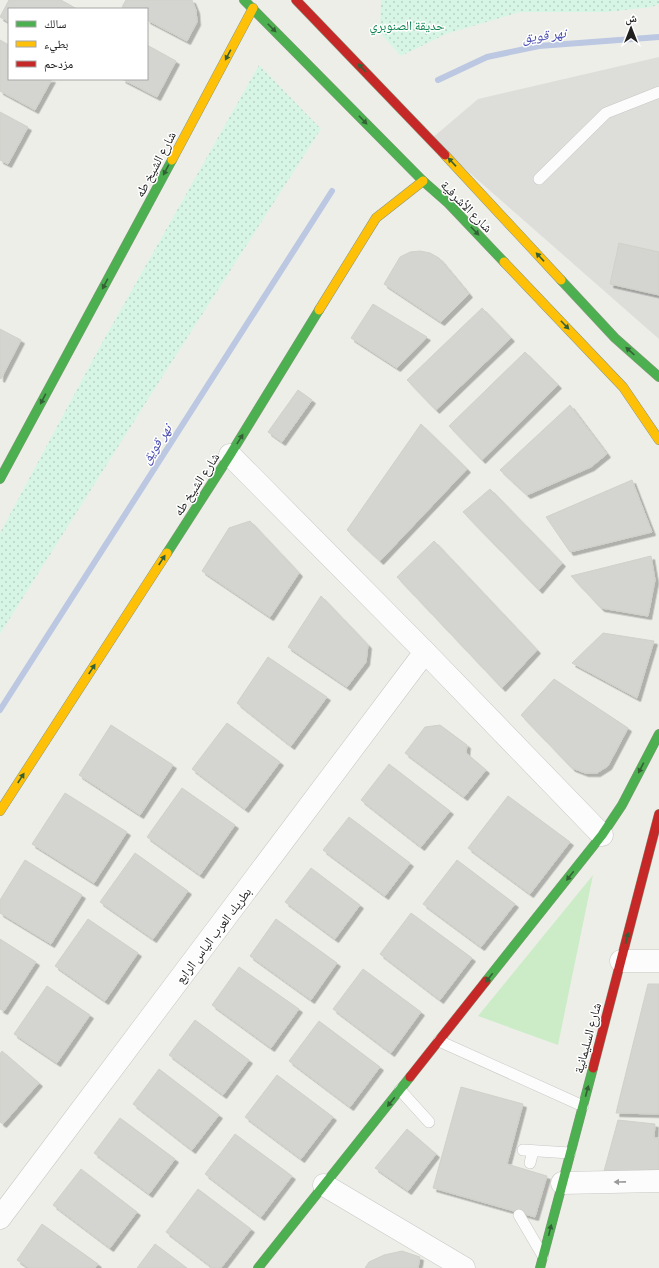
<svg xmlns="http://www.w3.org/2000/svg" width="659" height="1268" font-family="'Source Sans 3','Noto Naskh Arabic',sans-serif">
	<defs>
		<pattern id="park-dots" width="8" height="8" patternUnits="userSpaceOnUse"><rect width="8" height="8" fill="#d7f5e5"/><path d="M2 2h.1M6 6h.1" fill="none" stroke="#b8d2c4" stroke-width="1.8" stroke-linecap="round"/></pattern>
		<filter id="shadow"><feDropShadow dx="3.5" dy="3.5" stdDeviation="0" flood-color="#0004"/></filter>
	</defs>
	<rect width="100%" height="100%" fill="#eeeee9"/>
	<polygon fill="#ddddda" points="659,57 659,339 431,139 478,99"/>
	<polygon fill="#cbecc7" points="593,875 558,1045 478,1016"/>
	<g fill="url(#park-dots)">
		<polygon points="381,0 659,0 659,4 652,7 607,12 520,12 446,34 401,56 380,33"/>
		<polygon points="259,65 321,129 157,385 0,634 0,533 98,350"/>
	</g>
	<g fill="none" stroke-linecap="round" stroke-linejoin="round">
		<g stroke="#bcc8e2" stroke-width="6">
			<polyline points="438,80 487,57 539,46 659,37"/>
			<polyline points="0,710 332,191"/>
		</g>
	</g>
	<g fill="#d4d4d0" stroke="#d1d1ca" filter="url(#shadow)">
		<polygon points="9,0 61,0 77,9 9,9 9,22 0,17"/>
		<polygon points="126,0 192,0 196,10 197,22 187,41 147,20 147,9 126,9 122,7"/>
		<polygon points="0,40 9,45 9,79 52,79 35,110 0,91"/>
		<polygon points="147,45 176,61 157,97 122,79 147,79"/>
		<polygon points="0,112 28,127 8,164 0,160"/>
		<polygon points="619,243 659,252 659,295 610,284"/>
		<polygon points="420,251 430,253 439,258 469,294 441,322 384,284 400,257 410,252"/>
		<polygon points="373,304 427,337 397,368 351,338"/>
		<polygon points="482,308 511,338 436,410 407,380"/>
		<polygon points="0,329 21,340 1,379 0,378"/>
		<polygon points="525,352 558,385 482,460 449,426"/>
		<polygon points="298,390 312,400 282,442 268,432"/>
		<polygon points="570,405 607,454 591,467 527,495 500,470"/>
		<polygon points="421,424 467,469 380,561 347,530"/>
		<polygon points="632,480 652,532 570,552 546,517"/>
		<polygon points="490,489 562,563 539,590 463,512"/>
		<polygon points="250,521 299,573 270,617 202,571 229,528"/>
		<polygon points="434,541 537,650 502,688 397,577"/>
		<polygon points="651,556 655,580 648,616 601,608 571,576"/>
		<polygon points="321,596 368,645 366,662 347,687 288,647"/>
		<polygon points="603,633 654,641 637,698 572,663"/>
		<polygon points="268,657 327,697 291,746 237,703"/>
		<polygon points="554,679 628,728 608,766 597,773 585,773 572,768 521,715"/>
		<polygon points="227,723 280,762 245,809 192,769"/>
		<polygon points="111,725 173,765 140,815 79,775"/>
		<polygon points="440,725 467,745 466,753 486,770 464,797 405,753 425,727"/>
		<polygon points="389,764 450,811 421,847 361,800"/>
		<polygon points="182,788 235,825 200,875 147,837"/>
		<polygon points="65,793 127,832 94,883 32,844"/>
		<polygon points="508,796 570,842 530,894 468,848"/>
		<polygon points="349,817 410,863 385,896 323,850"/>
		<polygon points="135,853 188,891 153,939 100,902"/>
		<polygon points="25,860 82,895 51,944 0,913 0,900"/>
		<polygon points="457,860 515,904 481,947 423,904"/>
		<polygon points="311,868 360,905 335,939 285,902"/>
		<polygon points="411,913 472,958 440,1000 380,954"/>
		<polygon points="88,919 138,953 105,1001 55,966"/>
		<polygon points="276,919 337,963 311,1000 250,956"/>
		<polygon points="0,939 36,962 4,1011 0,1009"/>
		<polygon points="239,967 299,1009 271,1048 212,1005"/>
		<polygon points="363,969 421,1012 391,1053 333,1009"/>
		<polygon points="648,984 659,984 659,1114 616,1113"/>
		<polygon points="47,986 90,1015 57,1063 14,1034"/>
		<polygon points="195,1020 249,1060 223,1095 169,1055"/>
		<polygon points="319,1021 380,1067 350,1107 289,1061"/>
		<polygon points="2,1051 39,1083 3,1124 0,1122 0,1054"/>
		<polygon points="159,1069 219,1115 192,1150 133,1104"/>
		<polygon points="277,1075 333,1117 301,1159 245,1117"/>
		<polygon points="461,1087 523,1104 507,1164 547,1176 535,1217 433,1188"/>
		<polygon points="120,1118 175,1159 149,1194 94,1153"/>
		<polygon points="618,1120 655,1124 654,1138 659,1138 659,1180 601,1182"/>
		<polygon points="407,1129 436,1154 408,1191 375,1168"/>
		<polygon points="235,1134 292,1176 261,1217 205,1174"/>
		<polygon points="81,1169 137,1212 110,1248 53,1205"/>
		<polygon points="198,1189 251,1229 221,1268 213,1268 166,1232"/>
		<polygon points="42,1224 98,1264 95,1268 29,1268 17,1260"/>
		<polygon points="155,1244 187,1268 137,1268"/>
		<polygon points="402,1251 420,1257 418,1268 365,1268 369,1262 384,1255"/>
	</g>
	<g fill="none" stroke-linecap="round" stroke-linejoin="round">
		<defs>
			<g id="lane">
				<polyline points="539,179 606,113 659,92"/>
				<polyline points="439,1041 583,1106"/>
				<polyline points="400,1090 429,1122"/>
				<polyline points="523,1150 570,1153"/>
				<polyline points="530,1163 533,1151"/>
				<polyline points="519,1215 543,1256"/>
			</g>
			<g id="street">
				<polyline points="230,455 425,652 602,835"/>
				<polyline points="621,961 659,961"/>
				<polyline points="562,1183 659,1181"/>
				<polyline points="324,1185 464,1268"/>
				<polyline points="0,1218 425,652"/>
			</g>
			<g id="fast">
				<polyline points="244,0 423,181 448,203 504,262"/>
				<polyline points="561,280 615,338 659,377"/>
				<polyline points="0,479 172,160"/>
				<polyline points="167,553 230,455 319,310"/>
				<polyline points="486,981 602,835 622,805 659,734"/>
				<polyline points="258,1268 410,1077"/>
				<polyline points="540,1268 593,1068"/>
			</g>
			<g id="slow">
				<polyline points="445,155 561,280"/>
				<polyline points="172,160 253,8"/>
				<polyline points="504,262 623,387 659,440"/>
				<polyline points="319,310 376,218 423,181"/>
				<polyline points="0,811 167,553"/>
			</g>
			<g id="jam">
				<polyline points="296,0 445,155"/>
				<polyline points="593,1068 659,814"/>
				<polyline points="410,1077 486,981"/>
			</g>
		</defs>
		<use href="#lane" stroke="#c7c7c5" stroke-width="12"/>
		<use href="#street" stroke="#c7c7c5" stroke-width="23"/>
		<use href="#fast" stroke="#8c9980" stroke-width="10"/>
		<use href="#slow" stroke="#8c9980" stroke-width="10"/>
		<use href="#jam" stroke="#8c9980" stroke-width="10"/>
		<use href="#lane" stroke="#fcfcfc" stroke-width="11"/>
		<use href="#street" stroke="#fcfcfc" stroke-width="22"/>
		<use href="#fast" stroke="#4caf50" stroke-width="9"/>
		<use href="#slow" stroke="#ffc107" stroke-width="9"/>
		<use href="#jam" stroke="#c62828" stroke-width="9"/>
	</g>
	<defs><path id="oneway-solid" d="M-6-.8H1V-3.2L6.5 0L1 3.2V.8H-6Z"/></defs>
	<g fill="#346036">
		<use href="#oneway-solid" transform="translate(272 28) rotate(45)"/>
		<use href="#oneway-solid" transform="translate(228 55) rotate(118)"/>
		<use href="#oneway-solid" transform="translate(362 68) rotate(-134)"/>
		<use href="#oneway-solid" transform="translate(363 120) rotate(46)"/>
		<use href="#oneway-solid" transform="translate(452 162) rotate(-133)"/>
		<use href="#oneway-solid" transform="translate(166 170) rotate(118)"/>
		<use href="#oneway-solid" transform="translate(475 231) rotate(46)"/>
		<use href="#oneway-solid" transform="translate(540 257) rotate(-133)"/>
		<use href="#oneway-solid" transform="translate(105 284) rotate(118)"/>
		<use href="#oneway-solid" transform="translate(565 325) rotate(46)"/>
		<use href="#oneway-solid" transform="translate(630 351) rotate(-138)"/>
		<use href="#oneway-solid" transform="translate(43 399) rotate(118)"/>
		<use href="#oneway-solid" transform="translate(240 439) rotate(-58)"/>
		<use href="#oneway-solid" transform="translate(162 560) rotate(-57)"/>
		<use href="#oneway-solid" transform="translate(92 669) rotate(-57)"/>
		<use href="#oneway-solid" transform="translate(641 768) rotate(117)"/>
		<use href="#oneway-solid" transform="translate(21 778) rotate(-57)"/>
		<use href="#oneway-solid" transform="translate(570 876) rotate(128)"/>
		<use href="#oneway-solid" transform="translate(627 938) rotate(-76)"/>
		<use href="#oneway-solid" transform="translate(489 978) rotate(128)"/>
		<use href="#oneway-solid" transform="translate(587 1091) rotate(-75)"/>
		<use href="#oneway-solid" transform="translate(391 1102) rotate(129)"/>
		<use href="#oneway-solid" transform="translate(550 1230) rotate(-76)"/>
	</g>
	<use fill="#999" href="#oneway-solid" transform="translate(620 1182) rotate(179)"/>
	<g text-anchor="middle" stroke-width="3" stroke-linejoin="round" paint-order="stroke">
		<g font-size="13" fill="#0a824b" stroke="#fff">
			<text x="407" y="30">حديقة الصنوبري</text>
		</g>
		<g font-size="13" fill="#202020" stroke="#fff">
			<text transform="translate(155 164) rotate(-62)" y="5">شارع الشيخ طه</text>
			<text transform="translate(467 206) rotate(45)" y="5">شارع الأشرفية</text>
			<text transform="translate(196 484) rotate(-57)" y="5">شارع الشيخ طه</text>
			<text transform="translate(213 935) rotate(-53)" y="5">بطريك العرب الياس الرابع</text>
			<text transform="translate(587 1038) rotate(-75)" y="5">شارع السليمانية</text>
		</g>
		<g font-size="14" font-style="italic" fill="#4a4eb2" stroke="#fff">
			<text transform="translate(544 35) rotate(-7)" y="5">نهر قويق</text>
			<text transform="translate(156 444) rotate(-57)" y="5">نهر قويق</text>
		</g>
	</g>
	<rect x="8" y="8" width="140" height="72" fill="#ffffff" stroke="#a6a6a6"/>
	<rect x="16" y="21" width="20" height="6" fill="#4caf50" stroke="#a6a6a6"/>
	<text x="44" y="28" font-size="12" fill="#202020">سالك</text>
	<rect x="16" y="41" width="20" height="6" fill="#ffc107" stroke="#a6a6a6"/>
	<text x="44" y="48" font-size="12" fill="#202020">بطيء</text>
	<rect x="16" y="61" width="20" height="6" fill="#c62828" stroke="#a6a6a6"/>
	<text x="44" y="68" font-size="12" fill="#202020">مزدحم</text>
	<g transform="translate(631 28)" stroke="#ffffff" stroke-width="3" paint-order="stroke">
	<path d="M0-3L7 15L0 10L-7 15Z" fill="#202020"/>
	<text y="-6" font-size="11" font-weight="bold" text-anchor="middle" fill="#202020">ش</text>
	</g>
</svg>
